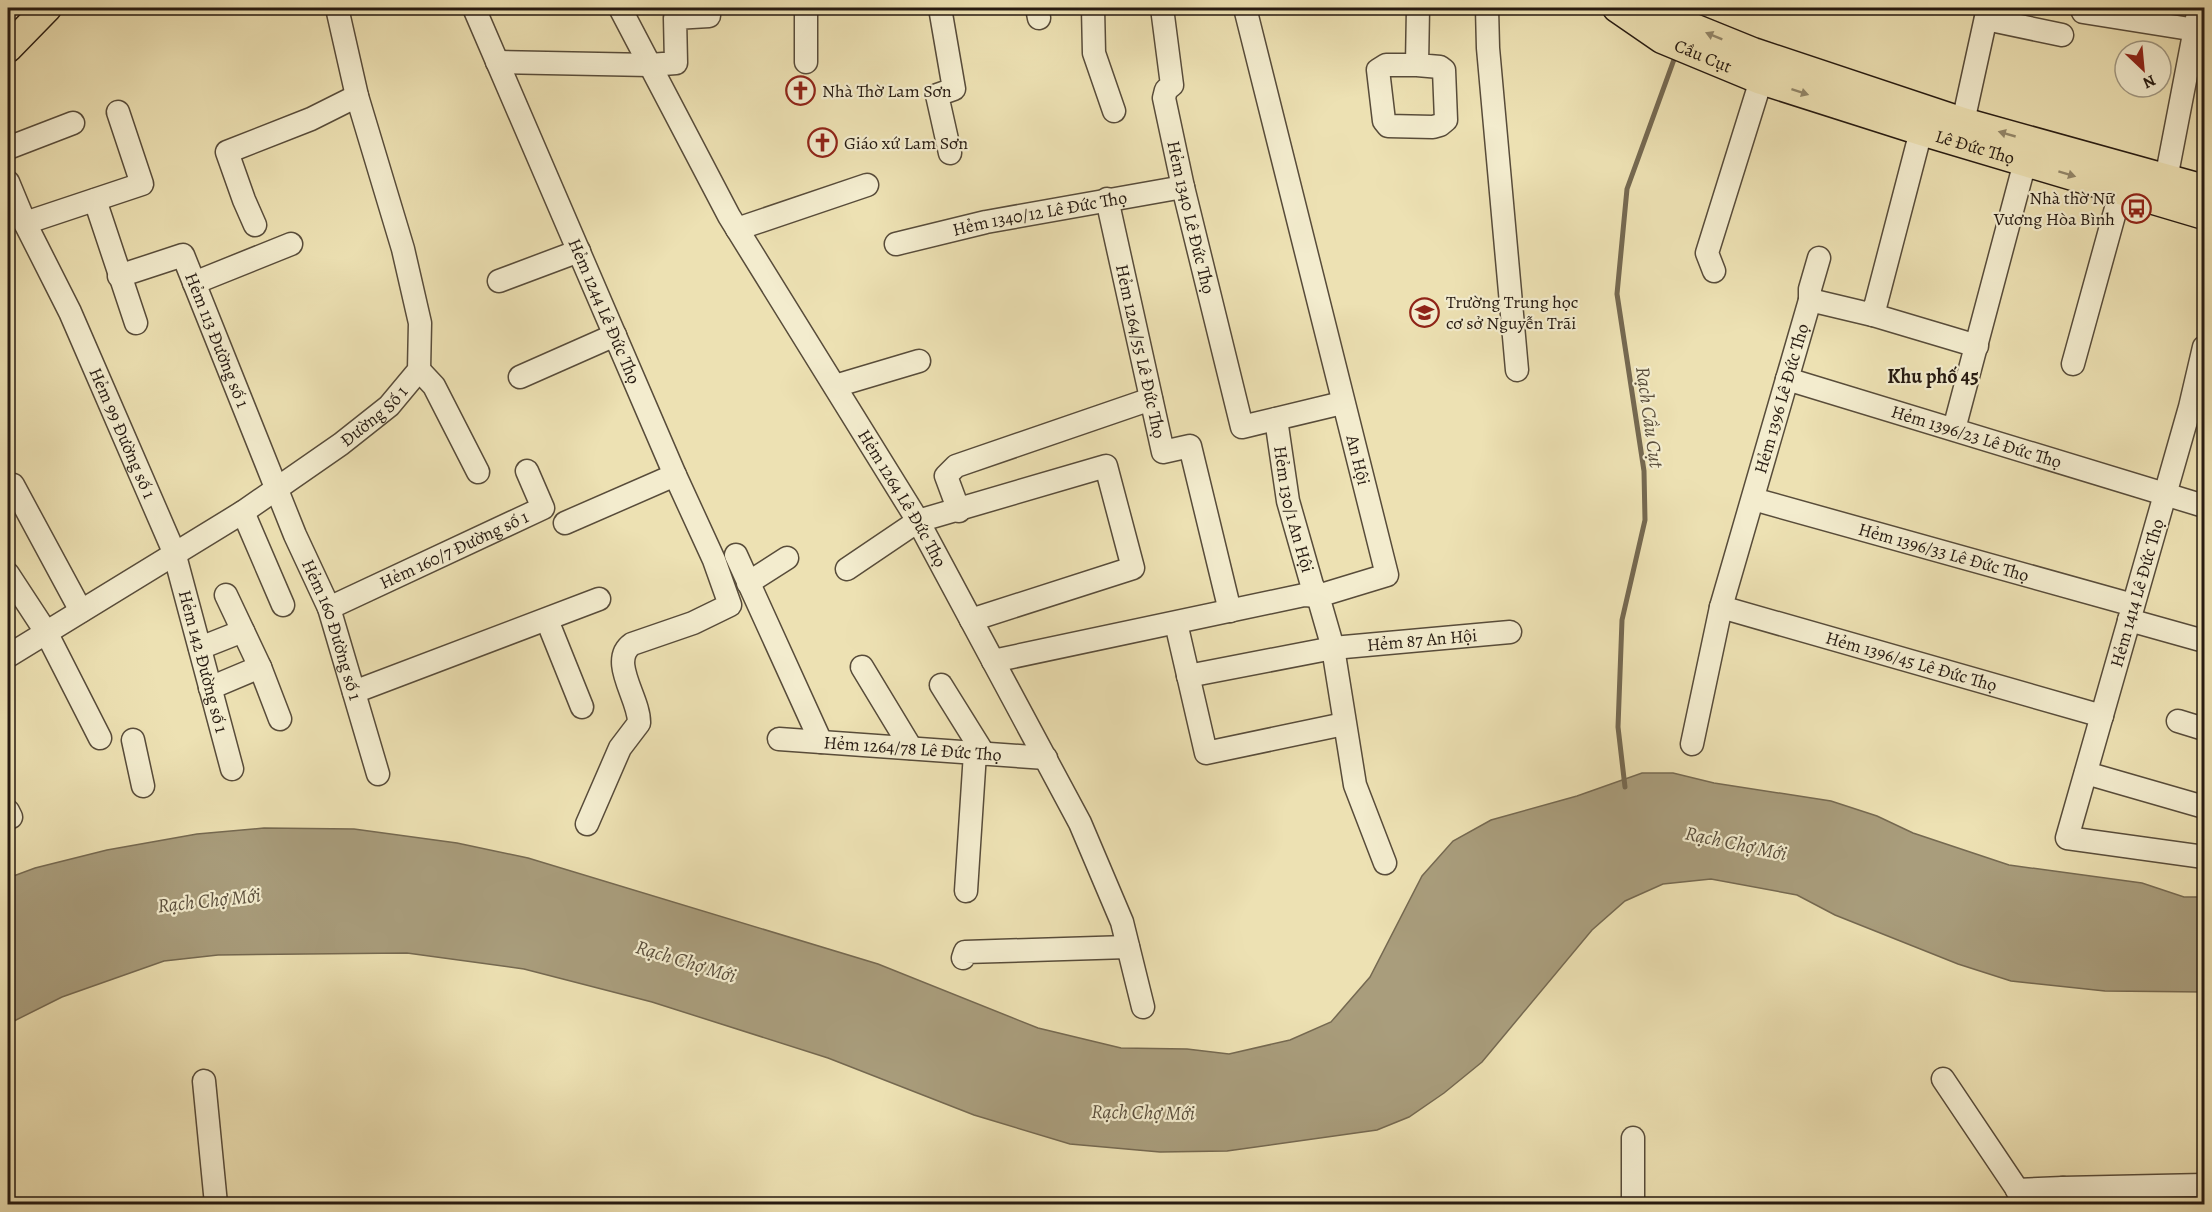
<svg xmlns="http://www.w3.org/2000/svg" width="2212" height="1212" font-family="Alegreya,serif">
	<rect width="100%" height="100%" fill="#ede1b3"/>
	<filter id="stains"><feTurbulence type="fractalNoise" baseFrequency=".00333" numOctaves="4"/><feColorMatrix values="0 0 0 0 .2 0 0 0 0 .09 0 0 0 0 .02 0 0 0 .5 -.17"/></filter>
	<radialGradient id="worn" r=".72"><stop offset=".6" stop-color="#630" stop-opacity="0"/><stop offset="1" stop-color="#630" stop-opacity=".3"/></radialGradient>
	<polygon fill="#a99d7c" stroke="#756951" stroke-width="1.5" points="1642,773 1673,773 1714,783 1831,801 1877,816 1913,833 2009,865 2142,883 2184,897 2204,897 2204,992 2105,991 2011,981 1958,964 1835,915 1797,895 1711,879 1663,884 1625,901 1592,930 1482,1062 1444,1093 1409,1117 1377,1130 1227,1151 1160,1152 1070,1144 974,1115 828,1058 652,1002 524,969 407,953 218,955 164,961 62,997 8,1024 8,878 35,868 107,850 197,834 264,828 354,829 457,843 528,858 878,964 1038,1028 1121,1048 1187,1049 1229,1054 1290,1040 1331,1022 1370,977 1422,876 1453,841 1491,820 1577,796"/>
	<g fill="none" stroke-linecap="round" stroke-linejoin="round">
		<polyline stroke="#756951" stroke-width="5" points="1625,787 1618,727 1622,620 1645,520 1644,471 1617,294 1627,189 1676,54"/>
		<defs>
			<g id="minor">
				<path id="s1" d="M474,8L675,475L714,560L730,605L693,623L632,644C608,661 640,699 639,723L620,748L587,824"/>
				<path id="s2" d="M620,8L729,216L918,521L1080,823L1122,922L1143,1007"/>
				<polyline points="940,8 954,89 937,95 950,153"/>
				<polyline points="1037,8 1039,18"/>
				<polyline points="1093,8 1094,53 1114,111"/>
				<path id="s3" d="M1162,8L1172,85L1166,90L1164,98L1183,187L1242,427L1342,403"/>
				<path id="s4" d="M1245,8L1387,575L1318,596L1333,648L1355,785L1385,863"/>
				<polyline points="1487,8 1488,48 1517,370"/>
				<polyline points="2083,12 2196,30"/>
				<polyline points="1986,19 2062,35"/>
				<polyline points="497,62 650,65 676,63 675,18 709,16"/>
				<polyline points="806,62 806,8"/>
				<polyline points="1417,65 1440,67 1444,70 1446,120 1440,125 1433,127 1388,126 1384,121 1378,70 1386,65 1417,65 1418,8"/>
				<polyline points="1963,122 1988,8"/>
				<polyline points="8,148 73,123"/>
				<polyline points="2166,179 2199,8"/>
				<path id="s5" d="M8,182L25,223L70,312L174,552L232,769"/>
				<path id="s6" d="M1107,199L1163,452L1190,446L1230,611"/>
				<polyline points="95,200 136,323"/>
				<polyline points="25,223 142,184 118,112"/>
				<polyline points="255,225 244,200 227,152 311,119 357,96"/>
				<polyline points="737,229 867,185"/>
				<path id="s7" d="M896,244L986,222L1183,187"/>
				<polyline points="1714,271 1707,253 1761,80"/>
				<path id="s8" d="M119,276L183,255L295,535L329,608L378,774"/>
				<polyline points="499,281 579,251"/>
				<polyline points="194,283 291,244"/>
				<polyline points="1810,300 1810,289 1819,258"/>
				<polyline points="1873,315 1977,346"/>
				<polyline points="2204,347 2190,407 2067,838 2204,857"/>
				<polyline points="2073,364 2121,190"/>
				<polyline points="419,370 434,386 478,472"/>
				<polyline points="520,377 615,335"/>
				<path id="s9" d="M1787,379L2204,506"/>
				<polyline points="835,386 919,361"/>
				<path id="s10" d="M1276,419L1288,501L1312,585L1318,596"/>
				<polyline points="1954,429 2025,162"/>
				<polyline points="8,489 13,485 81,611"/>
				<path id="s11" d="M1753,499L2133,605"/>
				<polyline points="959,511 946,476 956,466 1151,399"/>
				<polyline points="243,512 283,605"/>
				<polyline points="565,523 675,475"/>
				<polyline points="736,555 821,742"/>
				<polyline points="847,569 918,521 1106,466 1133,568 971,620"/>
				<polyline points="8,574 46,632 100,738"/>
				<polyline points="748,583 787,558"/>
				<path id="s12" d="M1721,607L2102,716"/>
				<path id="s13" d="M329,608L543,508L527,471"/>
				<polyline points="547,620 582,707"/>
				<polyline points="2129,620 2204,641"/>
				<polyline points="1176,623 1206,753 1344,724"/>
				<polyline points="200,648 243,631"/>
				<path id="s14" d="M8,656L243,512L341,444L389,406L419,370L420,323L403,249L357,96L337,8"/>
				<polyline points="993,661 1304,595 1318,596"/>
				<polyline points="260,667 280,719"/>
				<polyline points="862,667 911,748"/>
				<path id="s15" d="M1188,676L1333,648L1510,632"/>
				<polyline points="941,685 984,754"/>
				<polyline points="210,688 260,667 226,595"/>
				<polyline points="354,692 599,599"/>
				<polyline points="2178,721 2204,729"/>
				<path id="s16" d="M779,739L1046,758"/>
				<polyline points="133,740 143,786"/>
				<path id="s17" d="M1692,744L1721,607L1810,300L1873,315L1921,131"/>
				<polyline points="2086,773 2204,807"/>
				<polyline points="8,811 11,817"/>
				<polyline points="966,891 975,753"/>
				<polyline points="963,958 965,952 1128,947"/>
				<polyline points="1943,1079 2027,1204"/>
				<polyline points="204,1081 216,1204"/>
				<polyline points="1633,1138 1633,1204"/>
				<polyline points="2063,1188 2204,1185"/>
				<polyline points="2017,1190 2063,1188 2063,1204"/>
			</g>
			<g id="major">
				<path id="s18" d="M1617,8L1662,39L1761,80L1921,131L2204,215"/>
				<polyline points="1633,8 1674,20 1753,52 1963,122 2204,189"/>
				<polyline points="8,48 47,8"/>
			</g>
		</defs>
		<use href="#minor" stroke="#584c3a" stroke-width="25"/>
		<use href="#major" stroke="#261a11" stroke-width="31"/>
		<use href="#minor" stroke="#f3ecce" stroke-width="22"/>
		<use href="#major" stroke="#ede1b3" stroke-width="28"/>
	</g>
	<defs><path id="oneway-solid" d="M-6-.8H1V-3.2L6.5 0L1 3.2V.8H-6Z" transform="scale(1.5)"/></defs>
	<g fill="#93876a">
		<use href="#oneway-solid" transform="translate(1714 36) rotate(-158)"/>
		<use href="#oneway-solid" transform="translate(1800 92) rotate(18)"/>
		<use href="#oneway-solid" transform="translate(2007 134) rotate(-164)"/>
		<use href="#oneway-solid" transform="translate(2067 174) rotate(17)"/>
	</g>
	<defs>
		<symbol id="church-ring" viewBox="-11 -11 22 22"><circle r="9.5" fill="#f3ecce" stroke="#8f2418" stroke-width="1.5"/><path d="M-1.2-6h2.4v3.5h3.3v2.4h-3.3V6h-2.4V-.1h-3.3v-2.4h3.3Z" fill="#8f2418"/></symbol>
		<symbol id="bus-ring" viewBox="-11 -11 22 22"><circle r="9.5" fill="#f3ecce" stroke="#8f2418" stroke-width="1.5"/><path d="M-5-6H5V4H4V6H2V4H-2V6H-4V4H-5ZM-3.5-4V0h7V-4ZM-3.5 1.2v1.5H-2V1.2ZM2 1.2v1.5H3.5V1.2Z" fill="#8f2418"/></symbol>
		<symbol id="school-ring" viewBox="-11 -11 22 22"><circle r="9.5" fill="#f3ecce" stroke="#8f2418" stroke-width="1.5"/><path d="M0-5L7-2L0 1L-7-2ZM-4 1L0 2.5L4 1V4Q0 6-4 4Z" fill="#8f2418"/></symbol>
	</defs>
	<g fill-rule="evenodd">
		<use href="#church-ring" x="784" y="74" width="33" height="33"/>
		<use href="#church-ring" x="806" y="126" width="33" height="33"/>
		<use href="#bus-ring" x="2120" y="192" width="33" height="33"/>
		<use href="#school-ring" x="1408" y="296" width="33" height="33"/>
	</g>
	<g text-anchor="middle" stroke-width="4.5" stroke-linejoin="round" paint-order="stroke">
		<g font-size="18" fill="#261a11" stroke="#f3ecce">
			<text dy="6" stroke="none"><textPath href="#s18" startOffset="99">Cầu Cụt</textPath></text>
			<text dy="6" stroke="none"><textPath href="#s18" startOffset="386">Lê Đức Thọ</textPath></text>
			<text dy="6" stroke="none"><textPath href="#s7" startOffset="147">Hẻm 1340/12 Lê Đức Thọ</textPath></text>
			<text dy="6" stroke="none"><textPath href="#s3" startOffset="216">Hẻm 1340 Lê Đức Thọ</textPath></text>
			<text dy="6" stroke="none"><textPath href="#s1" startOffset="330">Hẻm 1244 Lê Đức Thọ</textPath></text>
			<text dy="6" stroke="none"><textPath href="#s8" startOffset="159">Hẻm 113 Đường số 1</textPath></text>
			<text dy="6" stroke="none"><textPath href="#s6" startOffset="156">Hẻm 1264/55 Lê Đức Thọ</textPath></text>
			<text dy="6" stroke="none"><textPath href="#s17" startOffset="357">Hẻm 1396 Lê Đức Thọ</textPath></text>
			<text dy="6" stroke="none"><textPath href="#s14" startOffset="438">Đường Số 1</textPath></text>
			<text dy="6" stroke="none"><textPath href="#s5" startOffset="276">Hẻm 99 Đường số 1</textPath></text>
			<text dy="6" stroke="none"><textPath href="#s9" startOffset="198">Hẻm 1396/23 Lê Đức Thọ</textPath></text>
			<text dy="6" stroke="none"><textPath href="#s4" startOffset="466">An Hội</textPath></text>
			<text dy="6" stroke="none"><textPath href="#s2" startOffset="566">Hẻm 1264 Lê Đức Thọ</textPath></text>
			<text dy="6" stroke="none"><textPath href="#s10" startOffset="92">Hẻm 130/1 An Hội</textPath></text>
			<text dy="6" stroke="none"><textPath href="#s13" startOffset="138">Hẻm 160/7 Đường số 1</textPath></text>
			<text dy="6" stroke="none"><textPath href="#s11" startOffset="198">Hẻm 1396/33 Lê Đức Thọ</textPath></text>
			<text transform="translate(2137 593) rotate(-74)" y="6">Hẻm 1414 Lê Đức Thọ</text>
			<text dy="6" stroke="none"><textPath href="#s8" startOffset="471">Hẻm 160 Đường số 1</textPath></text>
			<text dy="6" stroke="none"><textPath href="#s15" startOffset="237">Hẻm 87 An Hội</textPath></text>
			<text dy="6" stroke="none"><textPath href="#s5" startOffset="519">Hẻm 142 Đường số 1</textPath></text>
			<text dy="6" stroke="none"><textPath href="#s12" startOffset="198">Hẻm 1396/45 Lê Đức Thọ</textPath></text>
			<text dy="6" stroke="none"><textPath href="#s16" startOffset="134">Hẻm 1264/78 Lê Đức Thọ</textPath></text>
		</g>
		<g font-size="18" fill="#261a11" stroke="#f3ecce" text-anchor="start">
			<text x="822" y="97">Nhà Thờ Lam Sơn</text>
			<text x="844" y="149">Giáo xứ Lam Sơn</text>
			<text x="2115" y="204" text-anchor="end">Nhà thờ Nữ<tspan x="2115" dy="21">Vương Hòa Bình</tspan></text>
			<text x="1446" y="308">Trường Trung học<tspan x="1446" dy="21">cơ sở Nguyễn Trãi</tspan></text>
		</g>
		<g font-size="20" font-weight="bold" fill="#261a11" stroke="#f3ecce">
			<text x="1933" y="383">Khu phố 45</text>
		</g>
		<g font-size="20" font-style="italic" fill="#5a4e3c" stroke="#f3ecce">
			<text transform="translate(1650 417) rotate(82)" y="7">Rạch Cầu Cụt</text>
			<text transform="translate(1736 843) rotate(12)" y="7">Rạch Chợ Mới</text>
			<text transform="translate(209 900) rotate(-6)" y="7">Rạch Chợ Mới</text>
			<text transform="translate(686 961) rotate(17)" y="7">Rạch Chợ Mới</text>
			<text transform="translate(1143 1112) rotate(1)" y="7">Rạch Chợ Mới</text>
		</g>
	</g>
	<rect width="2212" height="1212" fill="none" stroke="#ede1b3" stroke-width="30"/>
	<rect x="9" y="9" width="2194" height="1194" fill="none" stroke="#261a11" stroke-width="3"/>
	<rect x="15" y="15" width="2182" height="1182" fill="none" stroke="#261a11" stroke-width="1.5"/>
	<g transform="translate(2143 69) rotate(154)"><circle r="28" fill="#f3ecce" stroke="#a19882" stroke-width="1.5"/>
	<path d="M0-4.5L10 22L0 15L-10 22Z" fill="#8f2418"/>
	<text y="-9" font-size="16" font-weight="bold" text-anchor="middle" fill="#261a11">N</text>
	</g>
	<rect width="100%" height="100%" filter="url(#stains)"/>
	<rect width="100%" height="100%" fill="url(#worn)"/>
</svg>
